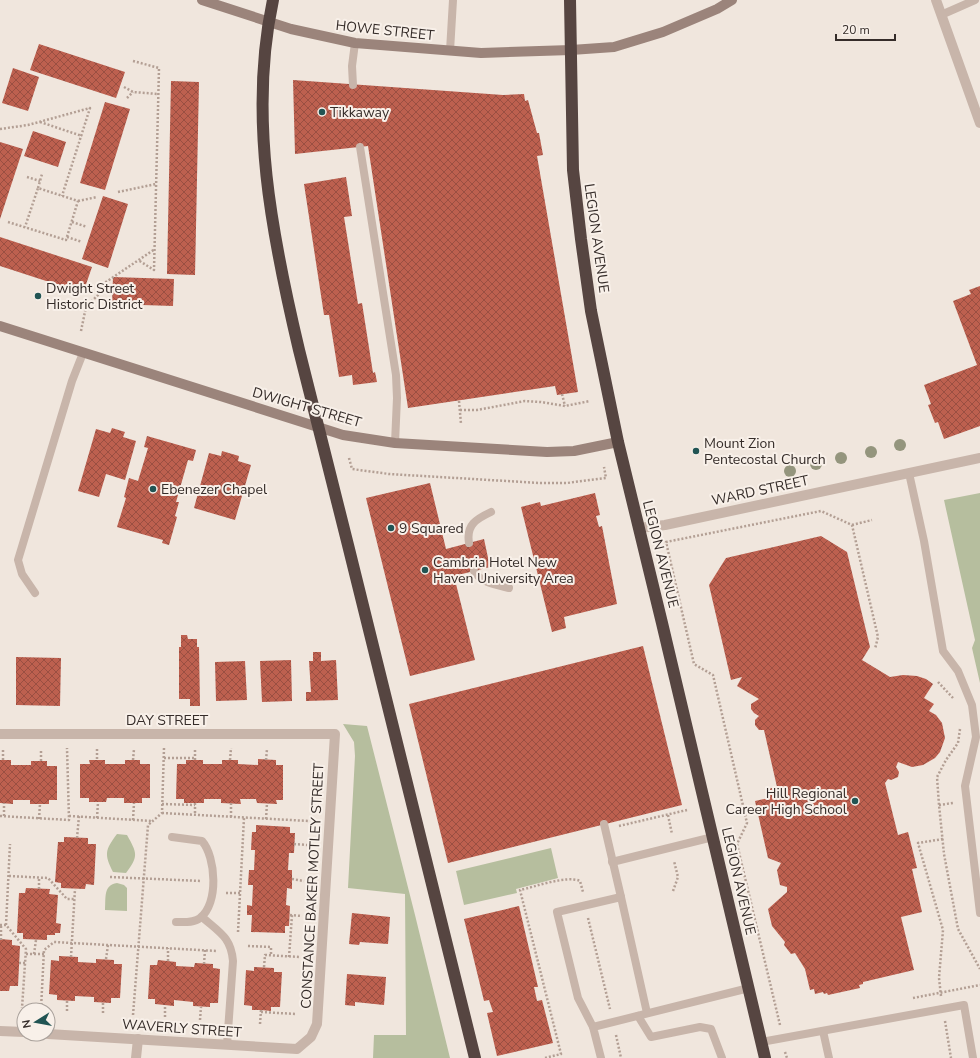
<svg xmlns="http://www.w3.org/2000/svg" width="980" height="1058" font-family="'Nunito Sans',sans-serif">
	<defs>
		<pattern id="building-cross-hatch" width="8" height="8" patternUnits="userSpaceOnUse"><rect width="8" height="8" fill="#bd604f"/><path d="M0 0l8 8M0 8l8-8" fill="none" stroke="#9a4f42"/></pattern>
	</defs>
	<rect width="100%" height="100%" fill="#f0e6dd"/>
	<g fill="#b6be9e">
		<polygon points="980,493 980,683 972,648 975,640 944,500"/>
		<polygon points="343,724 367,726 415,915 450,1058 373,1058 374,1035 406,1035 405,894 348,888 355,756 354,742"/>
		<path d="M117,834L127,835C137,853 139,856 126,873L113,872C104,854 105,850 117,834Z"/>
		<polygon points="551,848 558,878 516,889 517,893 464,905 456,871"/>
		<path d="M117,883L124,885L127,888V911L105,910C106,898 103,885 117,883Z"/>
	</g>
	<g fill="url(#building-cross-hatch)">
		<polygon points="39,44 125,72 116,98 30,70"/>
		<polygon points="13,68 39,77 28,111 2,103"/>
		<polygon points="293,80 503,95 524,94 525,101 528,100 537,133 539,133 543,155 537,156 578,392 557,395 555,386 408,408 368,146 295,154"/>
		<polygon points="171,81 199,82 195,275 167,274"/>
		<polygon points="105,102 130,109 105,190 80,183"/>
		<polygon points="33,131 66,142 58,167 24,156"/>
		<polygon points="0,142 23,149 0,219"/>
		<polygon points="346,177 352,216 344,217 358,304 362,303 373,373 375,372 377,382 353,385 352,375 339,377 329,315 324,315 304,184"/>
		<polygon points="103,196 128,204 108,268 82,259"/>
		<polygon points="0,237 92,267 83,293 0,266"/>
		<polygon points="113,277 174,279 173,306 112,304"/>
		<polygon points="980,286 980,426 944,439 938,422 935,423 928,405 931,404 924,385 977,365 953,301 971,294 969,290"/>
		<polygon points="112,428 125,432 123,437 136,441 125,480 106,474 99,497 78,491 96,429 110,433"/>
		<polygon points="147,436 196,450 193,461 188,460 176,502 179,502 175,516 177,517 169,545 162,543 163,540 117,527 126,498 124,497 129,478 138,481 148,448 144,447"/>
		<polygon points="222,451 239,456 238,461 251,465 235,520 194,508 209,453 221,456"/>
		<polygon points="430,483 446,549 484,539 490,567 454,576 475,660 410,676 366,498"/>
		<polygon points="595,493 600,515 596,516 599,527 602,526 617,604 564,617 566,628 552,632 521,507 540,502 541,506"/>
		<polygon points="821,536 847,552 870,647 862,660 890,677 903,675 917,676 926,679 933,684 924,698 934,704 929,711 936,715 942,723 945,738 940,752 935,758 923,765 912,767 898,762 896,767 899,772 898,777 891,780 888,779 885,783 898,835 908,832 917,868 912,869 922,912 901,917 914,970 863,982 863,984 859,985 860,988 828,995 827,993 824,994 823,992 815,994 814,989 810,990 805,969 795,953 791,954 784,945 785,942 772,926 768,909 787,892 787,887 780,885 777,870 781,863 768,858 755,801 769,798 767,789 777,787 764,730 759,730 755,725 755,720 759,716 754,713 751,709 751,704 759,699 737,686 742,677 731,680 709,585 726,558"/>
		<polygon points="181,635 187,635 188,639 197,639 197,647 199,647 200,706 190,706 190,699 179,699 179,647 181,647"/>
		<polygon points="643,646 682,805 448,863 409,704"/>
		<polygon points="313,652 321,652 321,661 336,660 338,700 306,701 306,692 311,692 309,661 313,661"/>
		<polygon points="16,657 61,658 60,706 16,705"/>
		<polygon points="291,660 292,701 262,702 260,661"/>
		<polygon points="245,661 247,700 216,701 215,662"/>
		<polygon points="258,759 276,760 276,765 283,765 283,800 276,800 277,804 257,803 256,799 240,799 241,804 221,803 221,799 204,799 204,803 184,803 184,799 176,799 177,764 186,764 186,760 203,760 203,764 222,764 222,760 238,760 238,764 258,765"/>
		<polygon points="0,760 11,760 11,765 31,765 31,761 47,761 47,766 57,766 57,800 49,800 49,804 30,804 30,800 13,800 13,804 0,803"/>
		<polygon points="89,760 105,760 105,764 125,764 125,760 140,760 140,764 150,764 150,798 142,798 142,803 124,803 124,798 107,798 106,802 89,802 89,798 80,798 80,764 90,764"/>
		<polygon points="256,825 290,827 290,833 295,833 294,853 289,853 288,870 292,870 292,889 287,888 286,905 290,906 289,926 285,926 285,933 251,932 252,915 247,915 247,905 252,906 253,885 248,885 249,870 254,870 255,850 251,850 252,832 256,832"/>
		<polygon points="64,837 88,838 88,844 96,844 94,885 86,884 85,889 61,888 61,883 55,882 58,842 64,842"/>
		<polygon points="26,888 50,889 49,894 58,895 56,923 61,924 60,933 55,933 55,935 47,935 47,940 23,939 23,933 17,933 19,893 25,893"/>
		<polygon points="519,906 538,987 534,987 537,1001 542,1000 553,1043 497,1056 487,1013 493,1012 489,1000 484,1001 464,919"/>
		<polygon points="352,913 390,917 388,944 360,942 359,945 349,944"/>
		<polygon points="0,939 12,940 12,945 20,946 18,986 10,986 9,991 0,991"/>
		<polygon points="59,956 78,957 78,962 96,963 96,959 114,960 114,964 122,964 120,998 111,998 111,1003 94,1002 94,997 75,996 75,1001 57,1000 57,995 49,994 51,960 59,961"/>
		<polygon points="158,960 176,962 176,966 194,967 195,963 213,964 213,968 220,969 218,1003 210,1003 210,1007 193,1006 193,1002 174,1000 174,1006 155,1004 155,999 148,999 150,965 157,965"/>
		<polygon points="254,967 274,968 274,972 282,972 280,1007 271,1007 271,1011 261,1010 252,1010 252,1006 244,1005 246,970 254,971"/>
		<polygon points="347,974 386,977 384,1005 355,1002 355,1006 345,1005"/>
	</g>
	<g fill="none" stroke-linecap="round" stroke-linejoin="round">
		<g stroke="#b39f94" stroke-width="2.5" stroke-dasharray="2 2" stroke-linecap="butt">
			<polyline points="133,61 159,68 154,270 138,260"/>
			<polyline points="124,87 133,92 158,94"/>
			<polyline points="127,98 133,92"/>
			<polyline points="40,122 82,136"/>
			<polyline points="0,129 28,125 90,108 62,196"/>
			<polyline points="27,177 40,181"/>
			<polyline points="38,188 42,174"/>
			<polyline points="118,192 156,184"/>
			<polyline points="78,201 97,197"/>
			<polyline points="8,222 66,240 78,201 38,188 25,227"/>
			<polyline points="72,222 87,227"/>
			<polyline points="67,237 82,242"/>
			<polyline points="81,331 86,307 103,290 100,286 155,249"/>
			<polyline points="562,394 565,406"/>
			<polyline points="459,401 461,424"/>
			<polyline points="460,410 477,410 525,401 541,402 565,406 590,401"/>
			<polyline points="349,458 352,469 389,474 540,483 567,483 606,478 604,467"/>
			<polyline points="852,525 872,520"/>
			<polyline points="938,682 953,698"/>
			<polyline points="960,729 958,743 946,760 937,777 939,805 944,854 958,929 980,969"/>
			<polyline points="97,749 97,760"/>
			<polyline points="164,758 195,758"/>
			<polyline points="3,760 3,749"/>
			<polyline points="133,760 134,749"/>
			<polyline points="195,760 195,749"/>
			<polyline points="230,760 231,748"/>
			<polyline points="266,760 267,749"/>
			<polyline points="41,761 41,749"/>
			<polyline points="195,803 195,815"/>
			<polyline points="162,804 195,805"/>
			<polyline points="939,805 953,803"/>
			<polyline points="162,813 309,821"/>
			<polyline points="668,815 672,834"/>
			<polyline points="0,816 69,820 67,748"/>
			<polyline points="4,816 4,803"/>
			<polyline points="69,816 152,821"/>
			<polyline points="231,817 231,803"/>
			<polyline points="97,818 98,802"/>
			<polyline points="39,819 40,804"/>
			<polyline points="266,819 267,803"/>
			<polyline points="133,820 134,803"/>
			<polyline points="619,826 687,810"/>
			<polyline points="77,838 79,816"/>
			<polyline points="294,844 307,845"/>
			<polyline points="9,876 48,878 67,899 74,899"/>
			<polyline points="110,877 201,881"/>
			<polyline points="292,879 304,881"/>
			<polyline points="39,889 39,878"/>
			<polyline points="673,891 678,877 674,861"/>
			<polyline points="226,893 240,893"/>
			<polyline points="290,915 302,916"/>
			<polyline points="588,918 610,1009"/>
			<polyline points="0,925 6,925 26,949 22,1008"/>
			<polyline points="6,925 10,844"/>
			<polyline points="238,932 244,818"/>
			<polyline points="1,940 1,925"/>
			<polyline points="248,946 271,947 271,955"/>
			<polyline points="26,954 44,954"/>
			<polyline points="34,954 36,940"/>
			<polyline points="71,957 75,889"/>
			<polyline points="289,957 292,915"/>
			<polyline points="106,959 108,945"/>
			<polyline points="168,961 168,948"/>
			<polyline points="19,963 25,963"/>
			<polyline points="204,964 205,950"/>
			<polyline points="264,967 265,955 300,957"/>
			<polyline points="941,996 939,978 943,930 918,843 943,839"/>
			<polyline points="913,998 980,985"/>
			<polyline points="41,1009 44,950 54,942 217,951"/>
			<polyline points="67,1011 67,1000"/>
			<polyline points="261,1012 296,1014"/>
			<polyline points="103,1013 103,1003"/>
			<polyline points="133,1015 148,825 162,813 164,748"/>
			<polyline points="165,1017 165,1005"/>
			<polyline points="200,1020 201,1007"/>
			<polyline points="945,1021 951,1058"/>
			<polyline points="260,1024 261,1010"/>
			<polyline points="780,1025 737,844 747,823 713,675 694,664 666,542 821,511 852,525 878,637 875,649"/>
			<polyline points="616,1035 621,1058"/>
			<polyline points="785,1052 787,1058"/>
			<path d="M545,1058L561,1054L520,890C534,887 567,875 580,881L583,892"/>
		</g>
		<g stroke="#c8b5aa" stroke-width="8">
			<polyline points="941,15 975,0"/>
			<polyline points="450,51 453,0"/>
			<polyline points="353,85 352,66 355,43"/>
			<polyline points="360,147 396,375 397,398 395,443"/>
			<polyline points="909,473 924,541 943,651 958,671 972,705 976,737 965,786 980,913"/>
			<path d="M469,543C466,525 476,519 491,512"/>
			<path d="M474,571C481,583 497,585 509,588"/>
			<polyline points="35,593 22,574 18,560 72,381 83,353"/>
			<polyline points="604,824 621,897"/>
			<path d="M172,837L202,841C216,857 219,904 200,918C194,923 184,922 176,922"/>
			<polyline points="612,862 713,837"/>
			<path d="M202,917C219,932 231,937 233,961L227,1045"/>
			<polyline points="638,1016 651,1037 700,1027 711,1029 722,1058"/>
			<polyline points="593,1027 578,998 557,912 621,897 647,1013"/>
			<polyline points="823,1031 829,1058"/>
			<polyline points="761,1042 964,1005 973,1058"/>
			<polyline points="601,1058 593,1027 749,988"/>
		</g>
		<g stroke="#c8b5aa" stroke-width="10">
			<polyline points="936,0 980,123"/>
			<polyline points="639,528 665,525 980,458"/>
			<polyline points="0,734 335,734 317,1024 311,1037 297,1049 48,1034"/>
			<polyline points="0,1031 24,1032"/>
			<polyline points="136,1058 138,1039"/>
		</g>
		<g stroke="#9b847b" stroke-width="10">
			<polyline points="202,0 291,29 355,43 481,53 571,50 614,47 663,32 717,9 732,0"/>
			<polyline points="0,326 343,435 395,443 547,452 574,451 618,442"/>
		</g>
		<g stroke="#564541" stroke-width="12">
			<path d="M273,0C248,116 272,236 299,350C315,415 332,480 348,545C391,716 434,887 475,1058"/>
			<polyline points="570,0 573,170 581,239 591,311 618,442 662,623 765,1058"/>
		</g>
	</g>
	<g fill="#94957d">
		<circle cx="900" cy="445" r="6"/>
		<circle cx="871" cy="452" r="6"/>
		<circle cx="841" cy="458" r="6"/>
		<circle cx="816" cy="464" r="6"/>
		<circle cx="790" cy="471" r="6"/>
	</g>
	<g fill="#215453" stroke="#f8f0e9" stroke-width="1.5">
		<circle cx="322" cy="112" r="4"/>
		<circle cx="38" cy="296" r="4"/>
		<circle cx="696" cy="451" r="4"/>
		<circle cx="153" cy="489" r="4"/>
		<circle cx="391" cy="528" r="4"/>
		<circle cx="425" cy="570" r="4"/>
		<circle cx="855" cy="801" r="4"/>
	</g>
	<g text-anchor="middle" stroke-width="4" stroke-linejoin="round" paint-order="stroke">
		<g font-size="14" fill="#352c29" stroke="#f8f0e9">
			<text transform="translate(385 30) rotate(6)" y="5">HOWE STREET</text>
			<text transform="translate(597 238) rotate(82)" y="5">LEGION AVENUE</text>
			<text transform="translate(307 407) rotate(16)" y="5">DWIGHT STREET</text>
			<text transform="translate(760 490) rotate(-12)" y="5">WARD STREET</text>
			<text transform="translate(661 554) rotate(76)" y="5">LEGION AVENUE</text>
			<text x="167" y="725">DAY STREET</text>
			<text transform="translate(739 881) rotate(77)" y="5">LEGION AVENUE</text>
			<text transform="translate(312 886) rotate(-87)" y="5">CONSTANCE BAKER MOTLEY STREET</text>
			<text transform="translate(182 1028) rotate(4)" y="5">WAVERLY STREET</text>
		</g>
		<g font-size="14" fill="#352c29" stroke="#f8f0e9" text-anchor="start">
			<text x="330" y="117">Tikkaway</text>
			<text x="46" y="293">Dwight Street<tspan x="46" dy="16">Historic District</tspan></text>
			<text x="704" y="448">Mount Zion<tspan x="704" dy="16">Pentecostal Church</tspan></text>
			<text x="161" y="494">Ebenezer Chapel</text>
			<text x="399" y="533">9 Squared</text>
			<text x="433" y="567">Cambria Hotel New<tspan x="433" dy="16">Haven University Area</tspan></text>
			<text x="847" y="798" text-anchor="end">Hill Regional<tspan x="847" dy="16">Career High School</tspan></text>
		</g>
	</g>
	<g transform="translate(36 1022) rotate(259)"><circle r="19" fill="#f8f0e9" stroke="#aaa29c"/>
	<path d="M0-3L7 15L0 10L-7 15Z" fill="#215453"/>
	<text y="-6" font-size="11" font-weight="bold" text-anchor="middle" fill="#352c29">N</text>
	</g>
	<path d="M836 34v6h59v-6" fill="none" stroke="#352c29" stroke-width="2"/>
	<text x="842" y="34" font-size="12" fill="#352c29" stroke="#f8f0e9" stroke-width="3" paint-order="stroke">20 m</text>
</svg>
